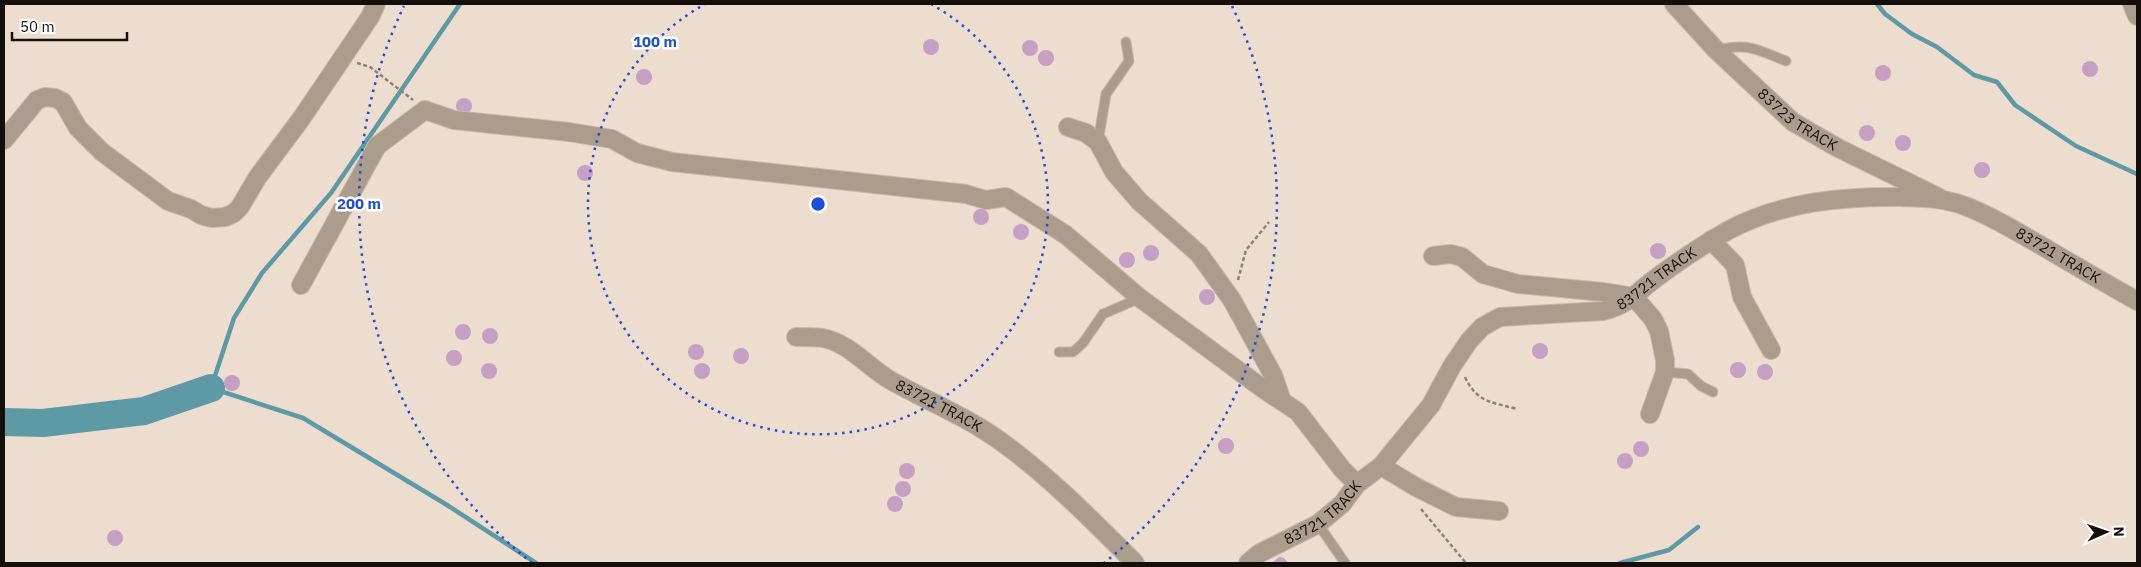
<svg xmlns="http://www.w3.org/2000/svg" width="2141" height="567" font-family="'IBM Plex Sans',sans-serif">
	<rect width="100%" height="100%" fill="#edddce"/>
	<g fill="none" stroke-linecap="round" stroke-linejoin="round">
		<g stroke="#5e9aa5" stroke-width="4.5">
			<polyline points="460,4 331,193 262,273 234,318 211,388 303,418 447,505 536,563"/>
			<polyline points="1877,4 1885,14 1912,34 1937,47 1974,75 1997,82 2015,105 2076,146 2137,174"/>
			<polyline points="1620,563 1669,550 1698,527"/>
		</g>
		<polyline stroke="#5e9aa5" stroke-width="28" points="4,422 43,423 144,411 211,388"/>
	</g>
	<g fill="#c5a0c4">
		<circle cx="931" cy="47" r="8"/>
		<circle cx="1030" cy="48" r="8"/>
		<circle cx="1046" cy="58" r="8"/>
		<circle cx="2090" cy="69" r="8"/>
		<circle cx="1883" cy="73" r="8"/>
		<circle cx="644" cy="77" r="8"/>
		<circle cx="464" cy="106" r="8"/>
		<circle cx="1867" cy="133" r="8"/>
		<circle cx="1903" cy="143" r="8"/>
		<circle cx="1982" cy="170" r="8"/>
		<circle cx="585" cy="173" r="8"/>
		<circle cx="981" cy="217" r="8"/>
		<circle cx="1021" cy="232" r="8"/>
		<circle cx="1658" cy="251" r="8"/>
		<circle cx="1151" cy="253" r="8"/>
		<circle cx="1127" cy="260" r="8"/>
		<circle cx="1207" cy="297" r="8"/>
		<circle cx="463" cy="332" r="8"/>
		<circle cx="490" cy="336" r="8"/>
		<circle cx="1540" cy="351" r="8"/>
		<circle cx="696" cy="352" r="8"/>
		<circle cx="741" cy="356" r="8"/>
		<circle cx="454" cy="358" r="8"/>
		<circle cx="1738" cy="370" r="8"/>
		<circle cx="702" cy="371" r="8"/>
		<circle cx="489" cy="371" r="8"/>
		<circle cx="1765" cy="372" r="8"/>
		<circle cx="232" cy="383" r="8"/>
		<circle cx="1226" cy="446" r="8"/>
		<circle cx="1641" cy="449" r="8"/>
		<circle cx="1625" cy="461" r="8"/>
		<circle cx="907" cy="471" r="8"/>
		<circle cx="903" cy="489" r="8"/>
		<circle cx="895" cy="504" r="8"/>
		<circle cx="115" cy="538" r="8"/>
		<polygon points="1279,557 1284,558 1288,563 1272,563"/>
	</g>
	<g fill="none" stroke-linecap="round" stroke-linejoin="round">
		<defs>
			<g id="lane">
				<path d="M1716,50C1750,43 1755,49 1786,61"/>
				<polyline points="1098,142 1106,94 1129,61 1126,42"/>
				<polyline points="1059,352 1073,352 1083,343 1103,314 1140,298"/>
				<polyline points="1665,372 1688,374 1701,386 1713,392"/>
				<polyline points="1318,524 1345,563"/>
			</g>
			<g id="street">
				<path id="s1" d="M1674,4L1716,50L1793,122L1838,148L1938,197"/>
				<polyline points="2132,4 2137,16"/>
				<polyline points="1068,127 1086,133 1098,142 1114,172 1139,201 1199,254 1232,300 1273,375 1282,401"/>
				<polyline points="4,140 37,100 45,97 55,98 63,102 78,128 102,152 168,201 191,209 201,215 212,218 225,217 234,213 240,207 257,178 301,119 370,17 376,4"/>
				<polyline points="1711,240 1735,265 1742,297 1771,350"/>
				<polyline points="1433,256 1451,254 1462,257 1483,274 1518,284 1603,292 1634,297 1653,319 1659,331 1665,360 1665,372 1650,414"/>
				<polyline points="301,285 377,146 425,110 454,120 569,132 612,139 637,153 672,162 966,194 986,200 1006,197 1066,235 1140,298 1262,388 1298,412 1342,469 1357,484"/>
				<path id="s2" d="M796,337C805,337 814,337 823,338C849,343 868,367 890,380C927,401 968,417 1003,443C1051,478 1093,521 1135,563"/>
				<polyline points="1381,466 1416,487 1456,507 1499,511"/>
				<path id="s3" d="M1248,563L1260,553L1318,524L1342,504L1357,484L1381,466L1431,405L1452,366L1469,341L1482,327L1500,317L1603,311C1628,305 1636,293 1656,278C1679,261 1704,244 1729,230C1782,202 1842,196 1902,197C1923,198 1945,198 1965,206C1992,216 2017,232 2042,246C2074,265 2105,283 2137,301"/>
			</g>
		</defs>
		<use href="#lane" stroke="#c6b8ab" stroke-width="11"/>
		<use href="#street" stroke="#c6b8ab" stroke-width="20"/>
		<g stroke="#8d8277" stroke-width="2.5" stroke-dasharray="4 2.5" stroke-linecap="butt">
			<polyline points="357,63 370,67 413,100"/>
			<polyline points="1238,280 1246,250 1269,222"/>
			<path d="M1465,377C1477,403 1492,402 1517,409"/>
			<polyline points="1421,509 1466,563"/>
		</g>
		<use href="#lane" stroke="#ac9c8c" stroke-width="9"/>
		<use href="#street" stroke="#ac9c8c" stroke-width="18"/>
	</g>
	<g fill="none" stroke="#1d4ed8" stroke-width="2.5" stroke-dasharray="2.5 5">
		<path d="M931 4A230 230 0 1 1 705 4"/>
		<path d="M532 563A459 459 0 0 1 404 6M1232 6A459 459 0 0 1 1104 563"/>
	</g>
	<g text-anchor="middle" stroke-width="5" stroke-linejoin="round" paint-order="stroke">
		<g font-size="15" fill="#140f0a" stroke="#fff">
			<text dy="5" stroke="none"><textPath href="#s1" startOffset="170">83723 TRACK</textPath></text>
			<text dy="5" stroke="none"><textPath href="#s3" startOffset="961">83721 TRACK</textPath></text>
			<text dy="5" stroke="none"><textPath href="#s3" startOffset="526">83721 TRACK</textPath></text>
			<text dy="5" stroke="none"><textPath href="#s2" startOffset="162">83721 TRACK</textPath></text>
			<text dy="5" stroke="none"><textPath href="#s3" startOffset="91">83721 TRACK</textPath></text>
		</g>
	</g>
	<circle cx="818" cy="204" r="8" fill="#1d4ed8" stroke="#fff" stroke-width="2.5"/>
	<g font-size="15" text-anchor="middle" font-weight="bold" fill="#1d4ed8" stroke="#fff" stroke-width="5" stroke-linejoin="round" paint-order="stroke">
		<text x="655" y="47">100 m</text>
		<text x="359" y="209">200 m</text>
	</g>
	<rect width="2141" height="567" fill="none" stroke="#140f0a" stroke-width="10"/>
	<g transform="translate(2106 532) rotate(88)" stroke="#ffffff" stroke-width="4" paint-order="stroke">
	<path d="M0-4L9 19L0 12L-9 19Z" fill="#140f0a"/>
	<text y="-8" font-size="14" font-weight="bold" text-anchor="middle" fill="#140f0a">N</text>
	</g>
	<path d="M12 32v8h115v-8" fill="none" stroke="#140f0a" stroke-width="2.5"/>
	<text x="20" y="32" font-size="15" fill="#140f0a" stroke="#ffffff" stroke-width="4" paint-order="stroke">50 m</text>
</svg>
